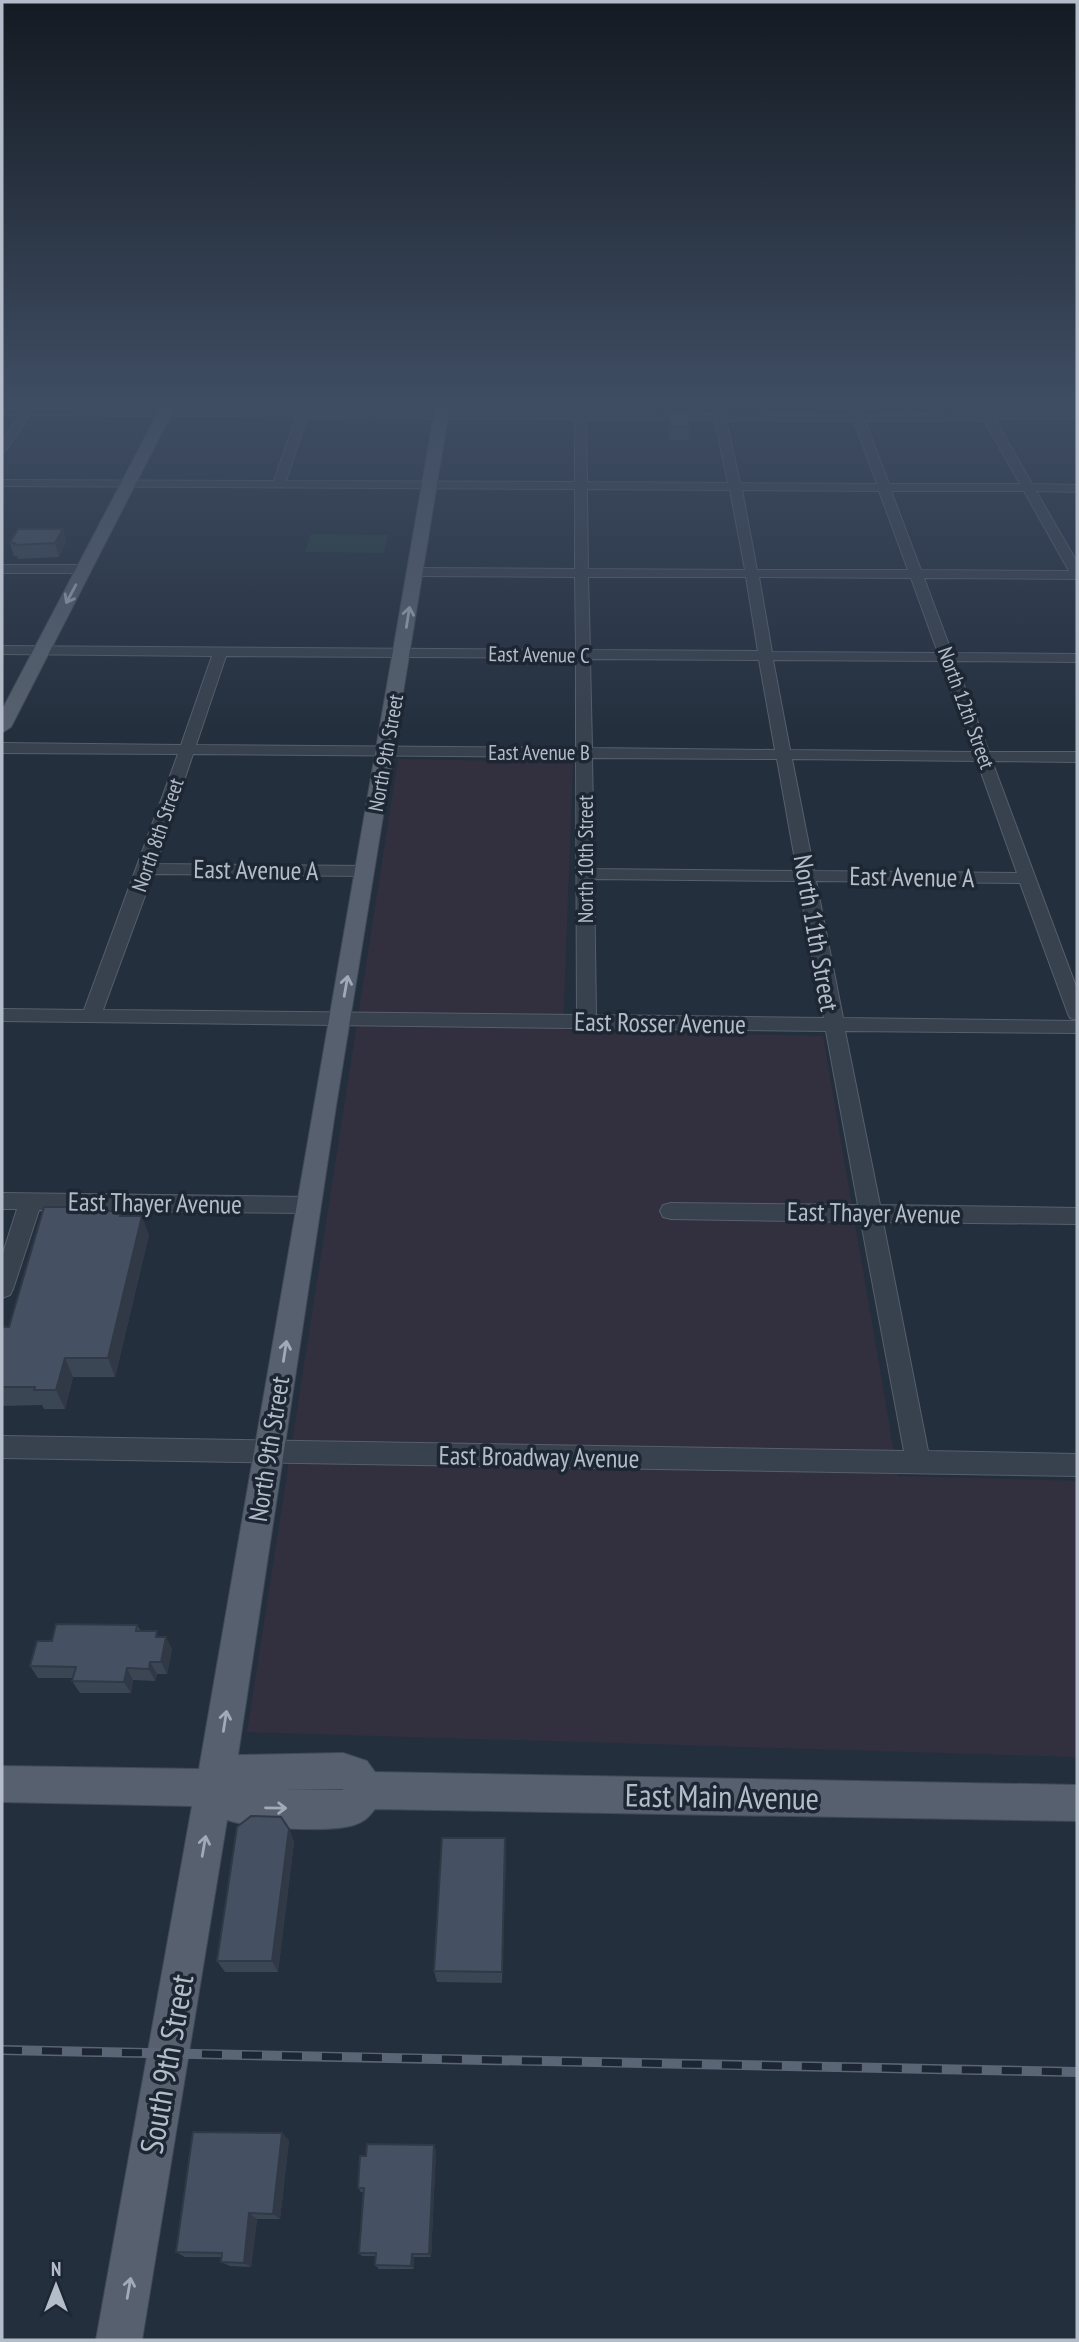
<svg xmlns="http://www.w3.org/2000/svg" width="1079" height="2342" font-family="'PT Sans Narrow',sans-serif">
	<rect width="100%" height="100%" fill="#242f3e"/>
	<polygon fill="#32303f" points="398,759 573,762 563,1030 823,1036 898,1476 1077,1481 1077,1757 247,1732"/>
	<polygon fill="#263c3f" points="311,534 388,535 384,553 305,552"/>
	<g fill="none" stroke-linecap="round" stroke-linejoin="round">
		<defs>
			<g id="minor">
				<path d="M29,403H37L35,409L298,411L301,403H311L309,411L575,413L576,403H584L585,413L714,414L712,403H722L725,414L852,415L850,408L855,405L859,406L863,415L980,413L976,405L985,403L991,413L1077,412V418L995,419L1032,484L1077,485V492L1036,491L1077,562V579L924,578L952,653L1077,654V662L955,661L989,752H1077V762L992,761L1077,989V1020L1070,1018L1068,1014L1020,883L816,881L843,1018L1077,1021V1033L845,1031L880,1205L1077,1208V1224L883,1222L928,1451L1077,1454V1476L2,1458V1436L904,1451L861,1222L671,1219L663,1217L660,1211L663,1205L671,1203L858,1205L826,1031L2,1021V1009L84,1010L178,754L2,753V743L181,745L212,656L2,654V646L576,650L575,577L415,576L409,572L415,568L575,569V489L2,486V480L274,481L296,417L30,415L6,450L2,451V440L20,415H2V409H24ZM307,417L575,419V482L286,481ZM586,419L715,420L728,483L587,482ZM726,420L854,421L877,484L740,483ZM984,420L1020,484H889L865,421ZM587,489L730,490L745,570L588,569ZM742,490L879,491L908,570H757ZM891,491H1024L1069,571L921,570ZM588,577H746L758,651L590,650ZM759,577L911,578L938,653L772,652ZM226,656L576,658V748L196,745ZM590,659L759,660L775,750L592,748ZM773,660L941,661L973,752L790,750ZM193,754L576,757L577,1015L103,1010L153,874L366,876L374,871L366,866L156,864ZM592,758L777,759L797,871L594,869ZM792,759L977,761L1017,873L814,871ZM594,879L798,881L824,1018L596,1015Z"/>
				<polygon points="2,565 84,565 90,569 84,573 2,573"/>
				<polygon points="2,1193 309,1197 317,1199 320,1205 317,1211 309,1213 39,1210 13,1289 10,1295 2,1298 2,1256 17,1209 2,1209"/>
			</g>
			<g id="major">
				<polygon points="163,403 177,403 11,727 2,733 2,710"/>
				<path d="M436,403H450L336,1106L238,1755L343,1753L367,1761L375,1772L1077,1785V1821L375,1809C369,1817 364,1822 354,1825C330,1833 250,1828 227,1820L142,2340H96L192,1806L2,1802V1766L199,1769ZM282,1789H343V1790H342Z"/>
			</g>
		</defs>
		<use href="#minor" stroke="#565f6c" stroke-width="2"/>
		<use href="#major" stroke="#414a57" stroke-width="2"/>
		<use href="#minor" fill="#38414e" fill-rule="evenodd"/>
		<use href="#major" fill="#56606e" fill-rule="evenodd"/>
		<defs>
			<polyline id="rail" points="2,2050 1077,2072"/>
		</defs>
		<use href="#rail" stroke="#5a6575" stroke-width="10"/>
		<use href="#rail" stroke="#1d2633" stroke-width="7" stroke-dasharray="20" stroke-linecap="butt"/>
	</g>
	<g fill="#3b4654">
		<polygon points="668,411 690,427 689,440 669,440 667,423"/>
		<polygon points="63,529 66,542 59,557 18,559 17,556 14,556 10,543"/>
		<polygon points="89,1207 90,1211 121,1211 123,1216 149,1235 115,1377 73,1377 65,1409 44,1409 42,1405 2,1406 2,1330 9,1327"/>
		<polygon points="137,1625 141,1631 159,1637 172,1649 167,1674 157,1674 155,1681 133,1680 131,1693 80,1693 72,1681 73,1678 38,1678 30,1666"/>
		<polygon points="289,1829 294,1842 278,1972 225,1972 217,1961"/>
		<polygon points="505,1838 506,1852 502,1983 437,1982 434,1971"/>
		<polygon points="289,2140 280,2219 257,2219 251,2267 230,2266 221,2262 222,2257 185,2257 176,2252"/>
		<polygon points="436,2150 431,2257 414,2257 414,2269 379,2269 375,2265 376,2256 362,2256 359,2253 363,2192 361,2192 358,2188"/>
	</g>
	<g fill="#303945">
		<polygon points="63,529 66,542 59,557 55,543"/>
		<polygon points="142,1216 149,1235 115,1377 108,1358"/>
		<polygon points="65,1358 73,1377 65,1409 56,1390"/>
		<polygon points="166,1637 172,1649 167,1674 161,1662"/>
		<polygon points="150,1662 157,1674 155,1681 149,1669"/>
		<polygon points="127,1668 133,1680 131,1693 124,1682"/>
		<polygon points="289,1829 294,1842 278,1972 272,1961"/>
		<polygon points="505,1838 506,1852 502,1983 502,1972"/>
		<polygon points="282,2133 289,2140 280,2219 273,2214"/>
		<polygon points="434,2145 436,2150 431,2257 429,2254"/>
		<polygon points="249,2213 257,2219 251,2267 244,2263"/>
		<polygon points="412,2254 414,2257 414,2269 411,2266"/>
	</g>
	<g fill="#455162" stroke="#303945" stroke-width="2">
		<polygon points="668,411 688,411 690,427 670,427"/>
		<polygon points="18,529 63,529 55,543 14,545 15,543 10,543"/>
		<polygon points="44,1207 89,1207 87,1211 121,1211 120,1216 142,1216 108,1358 65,1358 56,1390 34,1390 35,1387 2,1387 2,1330 3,1327 9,1327"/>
		<polygon points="56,1624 137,1625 136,1631 157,1631 156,1637 166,1637 161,1662 150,1662 149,1669 127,1668 124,1682 72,1681 76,1667 30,1666 37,1641 52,1641"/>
		<polygon points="251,1816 281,1817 289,1829 272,1961 217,1961 237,1827"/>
		<polygon points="442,1838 505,1838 502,1972 434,1971"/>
		<polygon points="193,2132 282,2133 273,2214 249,2213 244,2263 221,2262 222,2253 176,2252"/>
		<polygon points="367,2144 434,2145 429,2254 412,2254 411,2266 375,2265 376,2253 359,2253 364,2188 358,2188 360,2156 366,2156"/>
	</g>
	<defs><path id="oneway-shaft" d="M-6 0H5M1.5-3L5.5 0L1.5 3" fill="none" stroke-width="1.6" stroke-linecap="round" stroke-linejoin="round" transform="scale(1.75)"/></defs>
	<g stroke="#a1aab7">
		<use href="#oneway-shaft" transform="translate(71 594) rotate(118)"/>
		<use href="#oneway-shaft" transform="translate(408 617) rotate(-81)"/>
		<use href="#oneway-shaft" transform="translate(346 986) rotate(-80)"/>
		<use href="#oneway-shaft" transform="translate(285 1351) rotate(-81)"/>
		<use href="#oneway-shaft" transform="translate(225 1721) rotate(-81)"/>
		<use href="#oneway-shaft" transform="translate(276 1808) rotate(1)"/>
		<use href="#oneway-shaft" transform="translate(204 1846) rotate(-80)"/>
		<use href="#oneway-shaft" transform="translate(129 2288) rotate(-80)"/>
	</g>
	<linearGradient id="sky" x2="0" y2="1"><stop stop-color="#141a22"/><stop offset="0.55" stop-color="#3f4d63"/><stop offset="1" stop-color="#3f4d63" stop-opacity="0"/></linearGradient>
	<rect width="1079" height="731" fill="url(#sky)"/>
	<g text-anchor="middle" stroke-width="7" stroke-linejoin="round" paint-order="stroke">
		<g font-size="21" fill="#b4bcc9" stroke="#1d2633">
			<text transform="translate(539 655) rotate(1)" y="7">East Avenue C</text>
			<text transform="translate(966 708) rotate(70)" y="7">North 12th Street</text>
			<text transform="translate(386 753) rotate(-80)" y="7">North 9th Street</text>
			<text x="539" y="760">East Avenue B</text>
			<text transform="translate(158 835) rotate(-71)" y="7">North 8th Street</text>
			<text transform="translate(586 859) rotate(-90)" y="7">North 10th Street</text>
		</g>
		<g font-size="26" fill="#b4bcc9" stroke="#1d2633">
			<text transform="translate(256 870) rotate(1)" y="9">East Avenue A</text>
			<text transform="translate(912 877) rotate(1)" y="9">East Avenue A</text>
			<text transform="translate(816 933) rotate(80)" y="9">North 11th Street</text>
			<text transform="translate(660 1023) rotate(1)" y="9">East Rosser Avenue</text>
			<text transform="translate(155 1203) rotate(1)" y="9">East Thayer Avenue</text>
			<text transform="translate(874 1213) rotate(1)" y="9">East Thayer Avenue</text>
			<text transform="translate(269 1449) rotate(-81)" y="9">North 9th Street</text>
			<text transform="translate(539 1457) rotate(1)" y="9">East Broadway Avenue</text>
		</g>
		<g font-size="32" fill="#b4bcc9" stroke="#1d2633">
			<text transform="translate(722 1797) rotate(1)" y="11">East Main Avenue</text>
			<text transform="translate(167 2064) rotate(-80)" y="11">South 9th Street</text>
		</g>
	</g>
	<rect width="1079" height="2342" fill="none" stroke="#b4bcc9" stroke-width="7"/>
	<g transform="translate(56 2286)" stroke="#1d2633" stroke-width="5" paint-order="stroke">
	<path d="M0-5L12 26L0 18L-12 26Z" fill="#b4bcc9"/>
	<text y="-10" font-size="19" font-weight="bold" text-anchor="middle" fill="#b4bcc9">N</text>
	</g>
</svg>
